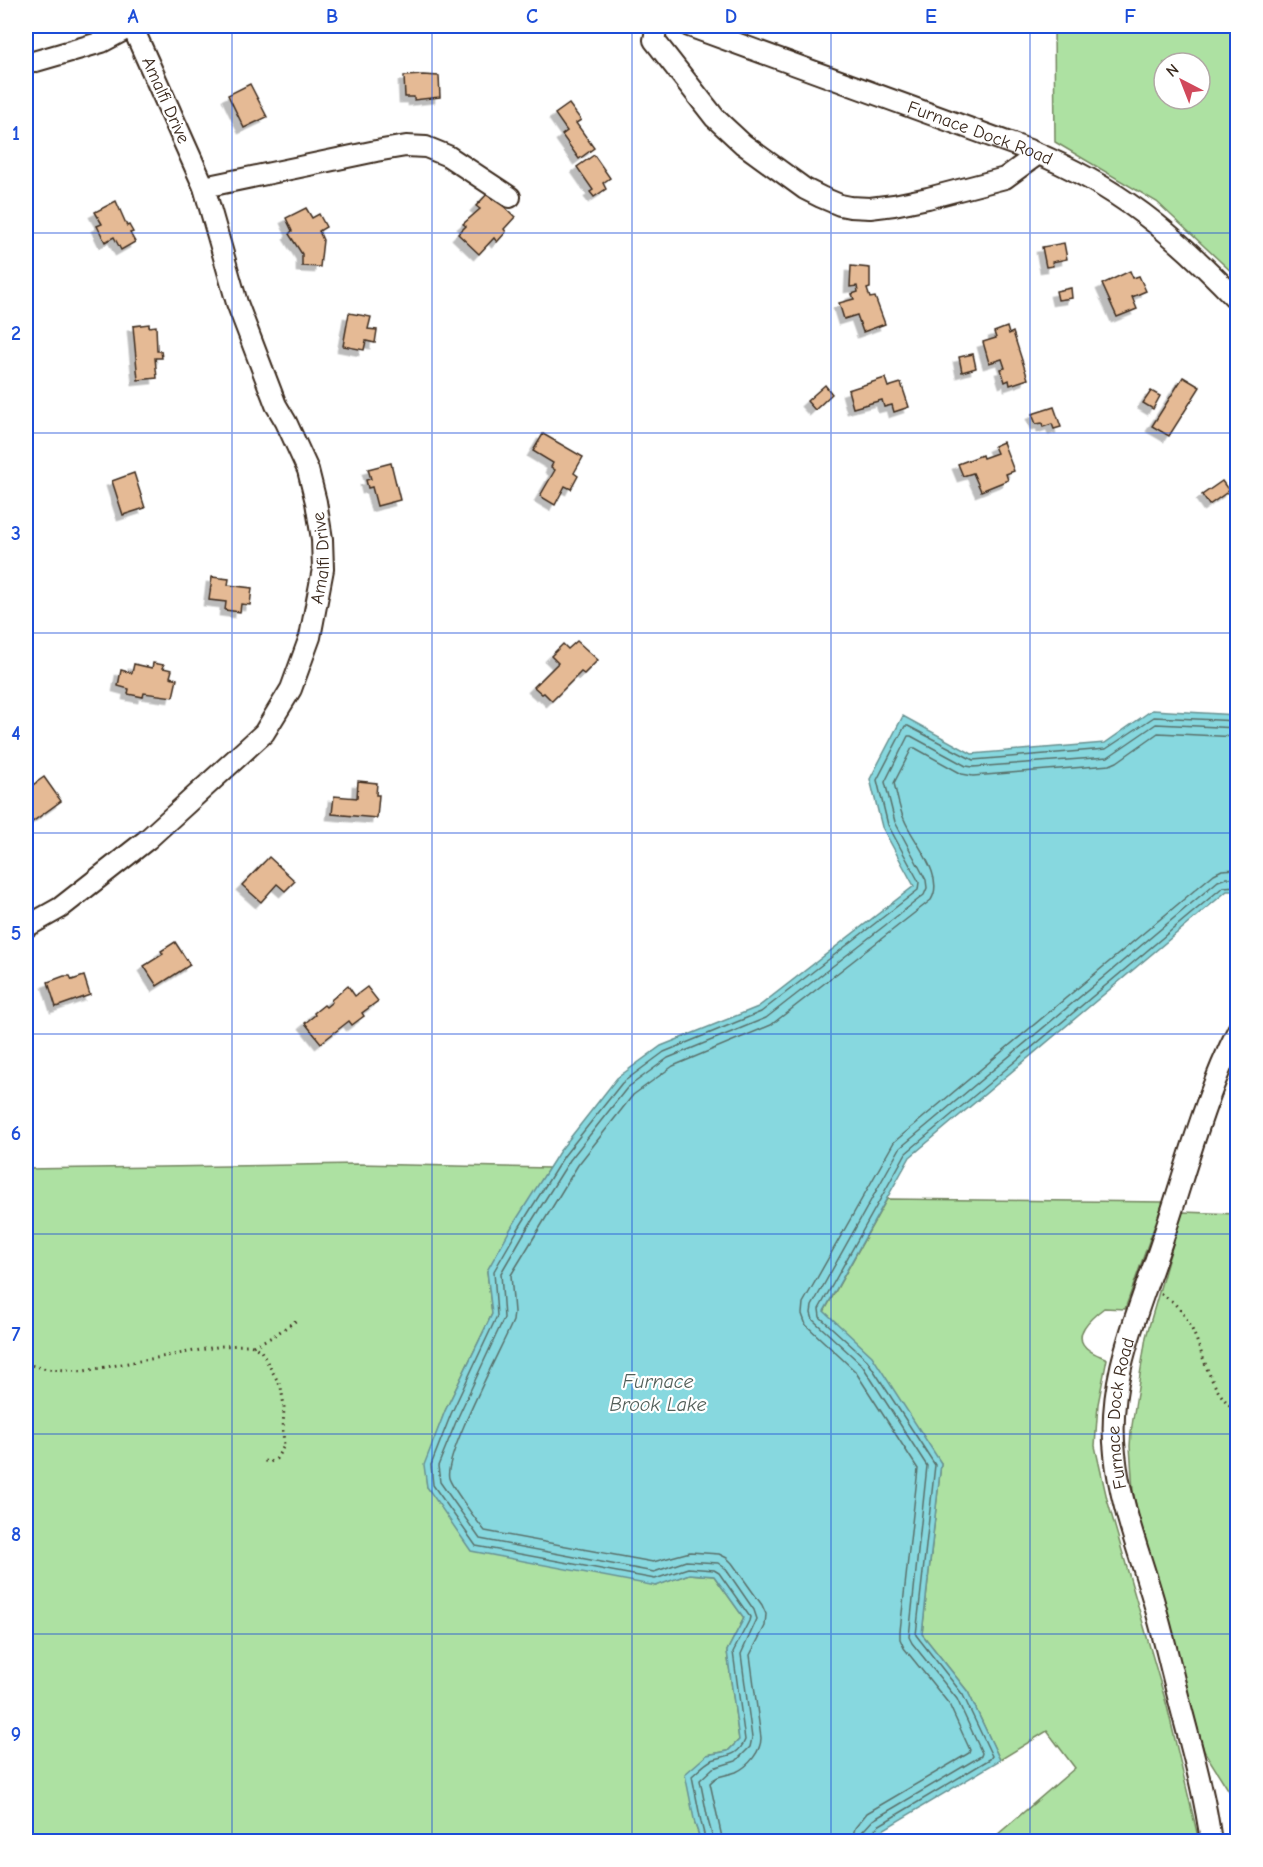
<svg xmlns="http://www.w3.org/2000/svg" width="1263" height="1867" font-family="'Comic Neue',sans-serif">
	<defs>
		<filter id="shadow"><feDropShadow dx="-5.5" dy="5.5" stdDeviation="0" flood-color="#0004"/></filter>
	</defs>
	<rect width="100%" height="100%" fill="#fff"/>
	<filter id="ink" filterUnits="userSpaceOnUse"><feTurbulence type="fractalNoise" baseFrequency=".0167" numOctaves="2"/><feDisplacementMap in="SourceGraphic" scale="12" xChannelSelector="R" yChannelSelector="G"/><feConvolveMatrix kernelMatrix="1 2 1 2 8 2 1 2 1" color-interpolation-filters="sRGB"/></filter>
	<g filter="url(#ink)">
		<g fill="#ade1a2" stroke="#748660" stroke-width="1.5" fill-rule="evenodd">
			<path d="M1054,26H1237V277L1157,202L1055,142ZM1164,63H1200V99H1164Z"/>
			<polygon points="358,1164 549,1168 487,1271 492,1314 445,1411 425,1465 427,1487 655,1586 689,1574 714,1576 744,1618 727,1651 739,1740 728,1751 707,1755 695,1824 701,1841 26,1841 26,1169"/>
			<path d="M887,1199L1163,1202L1125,1309L1104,1308C1092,1317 1069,1336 1089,1350C1094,1354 1101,1356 1107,1359L1098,1404L1095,1446L1107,1499L1167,1706L1199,1841H990L1075,1768L1047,1731L1000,1760L968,1692L922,1634L941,1463L824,1312Z"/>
			<polygon points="1182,1212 1237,1214 1238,1793 1231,1794 1204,1751 1138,1514 1133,1491 1130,1446 1131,1432 1146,1337"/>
		</g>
		<polygon fill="#87d8df" stroke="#699292" stroke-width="1.5" points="1152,710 1237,715 1237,891 1227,891 910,1157 824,1311 872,1356 941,1463 922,1634 968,1692 1000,1760 881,1831 872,1841 701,1841 695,1824 685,1774 707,1755 728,1751 739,1740 727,1651 744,1618 714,1576 689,1574 656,1586 471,1551 427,1487 424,1465 445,1411 492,1314 487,1271 511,1228 559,1152 617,1078 661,1046 758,1007 914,886 882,827 870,779 903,716 972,754 1105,743"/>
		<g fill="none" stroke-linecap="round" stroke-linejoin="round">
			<g stroke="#59706b" stroke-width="1.5">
				<path d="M706,1842L701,1822L692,1776C698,1771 705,1763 712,1760C726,1755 738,1757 745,1740L733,1652L749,1621L750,1617L719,1573L714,1570L688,1568L655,1579L476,1546L433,1485L431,1465L451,1414L497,1316L494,1271L517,1231L564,1156L622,1083L664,1052L761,1012L918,890L919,882L888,825L877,780L905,726H908L973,760L1106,749L1154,717L1238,721"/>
				<polyline points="714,1842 708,1820 700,1780 713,1768 736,1761 750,1747 752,1738 741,1654 757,1619 754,1610 725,1568 718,1563 686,1561 654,1572 480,1539 440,1482 438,1466 458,1417 504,1318 501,1273 523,1235 570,1160 627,1088 668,1058 766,1018 924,895 927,888 926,880 895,822 885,782 908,736 911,736 966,766 973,767 1108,757 1156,724 1238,728"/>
				<path d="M723,1842L710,1783C718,1774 726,1776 736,1772C749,1766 761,1751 761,1738L750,1655L765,1626L766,1614L762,1605L732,1563L727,1558L719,1554L690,1552L653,1562L485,1531C479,1524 451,1486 449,1478C443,1458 502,1347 513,1321L514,1312L511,1275L578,1165L633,1095L673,1066L771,1025L931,900C946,876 913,842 904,819C899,808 897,795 894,783L912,748H915L962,774L973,776L1110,765L1117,762L1158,733L1238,737"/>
				<polyline points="851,1842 855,1828 867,1813 969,1753 970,1750 949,1704 904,1648 900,1639 900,1631 918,1469 855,1371 806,1325 802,1314 803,1303 894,1142 1214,874 1222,870 1238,869"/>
				<polyline points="860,1842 862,1832 873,1820 981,1756 982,1753 957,1699 912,1643 909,1637 927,1466 862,1365 813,1320 811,1313 812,1306 900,1148 1218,881 1226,878 1238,878"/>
				<polyline points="868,1842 869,1836 878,1826 990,1759 992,1756 963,1695 916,1635 935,1465 867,1360 820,1317 819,1309 906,1153 1223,887 1238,886"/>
			</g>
		</g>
		<g fill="#e5ba95" stroke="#3b2a1e" stroke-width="1.5" filter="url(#shadow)">
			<polygon points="423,75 439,76 440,97 414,100 414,97 405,97 404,76"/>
			<polygon points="250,84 267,117 244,128 228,95"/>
			<polygon points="569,104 581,120 576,123 594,148 579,159 562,135 567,131 555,114"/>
			<polygon points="594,155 610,178 603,183 606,189 594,197 590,192 593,190 577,167"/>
			<polygon points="489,192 515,217 504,229 506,232 497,242 494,238 479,254 458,234 466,226 463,224 480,209 476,206"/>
			<polygon points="116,201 127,226 129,225 133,232 130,233 135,242 121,250 114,237 105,242 97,226 102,224 95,212"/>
			<polygon points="306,208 312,218 319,214 326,227 319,231 323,240 320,267 302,266 302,254 289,234 292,231 286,218"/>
			<polygon points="1064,243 1067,259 1052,262 1053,266 1046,267 1042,247"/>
			<polygon points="851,266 870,268 870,288 867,289 870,298 875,297 885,324 863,332 857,315 844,319 839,303 854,299 852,294 858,292 857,286 850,287"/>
			<polygon points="1130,271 1133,278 1139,276 1146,291 1132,297 1137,309 1117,317 1102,284"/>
			<polygon points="1071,288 1072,298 1058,300 1056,291"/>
			<polygon points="349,313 371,317 368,329 377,330 375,343 366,341 364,350 343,346"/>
			<polygon points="149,324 149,327 156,326 157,351 161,351 162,358 155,358 157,378 138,380 133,326"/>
			<polygon points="1007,327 1009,334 1013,332 1028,379 1010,385 1009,380 1005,382 1001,369 1005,368 1002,359 989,363 983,342 996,338 994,332"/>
			<polygon points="973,354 976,368 962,372 959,357"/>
			<polygon points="1183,377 1200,387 1169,436 1152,426"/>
			<polygon points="885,378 888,387 901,383 909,407 894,412 892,405 884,407 882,400 853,408 848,390"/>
			<polygon points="825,385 832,394 815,410 807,401"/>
			<polygon points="1151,391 1160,396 1153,409 1143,403"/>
			<polygon points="1054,407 1061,427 1054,429 1052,424 1043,427 1042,423 1036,424 1032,414"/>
			<polygon points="543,434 583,457 574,473 578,476 571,489 565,486 555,505 540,496 555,470 551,467 553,463 533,451"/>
			<polygon points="1003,442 1014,471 1006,474 1008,480 981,491 973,473 963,476 958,464 982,455 983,458 997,453 994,446"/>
			<polygon points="391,463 400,500 377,506 372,487 368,488 366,480 371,479 368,469"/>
			<polygon points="134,473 145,508 123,515 112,481"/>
			<polygon points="1222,481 1229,491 1209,505 1202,495"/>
			<polygon points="212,577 229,579 228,585 252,588 250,605 241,604 240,612 225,610 226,602 209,600"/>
			<polygon points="577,641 598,660 584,674 581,672 552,701 544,693 542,694 534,687 558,663 551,656 563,644 568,649"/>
			<polygon points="153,663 164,665 163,668 172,670 170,677 177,679 173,697 144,693 143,697 128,694 129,689 118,686 121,670 132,673 134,664 152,668"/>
			<polygon points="44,777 61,801 28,825 26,821 26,790"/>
			<polygon points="358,781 377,783 376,795 379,795 377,818 332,814 334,796 357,798"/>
			<polygon points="269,857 295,881 285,891 277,884 261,902 242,885"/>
			<polygon points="175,942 190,965 157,986 144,966 163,954 161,951"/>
			<polygon points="64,976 70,976 72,980 84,976 90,995 56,1007 48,982"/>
			<polygon points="348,986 355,996 367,987 378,1001 362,1013 364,1016 352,1025 349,1021 321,1043 305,1023 315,1015 314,1013 324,1005 326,1007 332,1002 331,1000"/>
		</g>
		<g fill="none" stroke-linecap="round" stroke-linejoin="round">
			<defs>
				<g id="minor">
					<polyline points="657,26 654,40 715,118 743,144 805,189 821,197 840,205 850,207 870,208 894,205 928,198 1005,178 1038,154"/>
					<path id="s1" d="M689,26L1029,150C1118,186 1172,232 1238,301"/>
					<polyline points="26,64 102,42 132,26"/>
					<polyline points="204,187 376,151 406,146 426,147 448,156 510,197"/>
					<path id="s2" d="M26,927L60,908L148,839L264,733L291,689L310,637L323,569L322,539L316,502L308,470L286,422L276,405L237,303L204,187L132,26"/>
					<path id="s3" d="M1211,1842C1205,1795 1192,1750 1180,1704C1171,1669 1163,1634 1153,1599C1139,1551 1120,1504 1115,1454C1106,1376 1141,1307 1164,1235C1187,1166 1205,1095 1238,1030"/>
				</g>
			</defs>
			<use href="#minor" stroke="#3b2a1e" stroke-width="24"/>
			<g stroke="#3b2a1e" stroke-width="3" stroke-dasharray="1.5 4.5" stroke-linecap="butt">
				<path d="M1161,1294C1207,1319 1195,1382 1238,1412"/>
				<polyline points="253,1346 272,1337 297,1320"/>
				<polyline points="26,1364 47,1369 84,1371 222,1346 248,1345 253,1346 261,1351 281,1387 284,1406 283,1431 284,1446 276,1459 270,1462 264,1461"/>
			</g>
			<use href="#minor" stroke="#fff" stroke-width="20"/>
		</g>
	</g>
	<path fill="none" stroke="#1d4ed8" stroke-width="1.5" stroke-opacity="0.55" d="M232,26V1842M432,26V1842M632,26V1842M831,26V1842M1030,26V1842M26,233H1238M26,433H1238M26,633H1238M26,833H1238M26,1034H1238M26,1234H1238M26,1434H1238M26,1634H1238"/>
	<g text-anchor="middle" stroke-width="4.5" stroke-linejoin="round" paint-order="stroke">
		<g font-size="18" fill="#3b2a1e" stroke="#fff">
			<text transform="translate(166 100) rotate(66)" y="6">Amalfi Drive</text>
			<text dy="6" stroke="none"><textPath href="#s1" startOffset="310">Furnace Dock Road</textPath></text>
			<text dy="6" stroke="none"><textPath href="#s2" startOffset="495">Amalfi Drive</textPath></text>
			<text dy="6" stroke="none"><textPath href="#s3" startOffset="441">Furnace Dock Road</textPath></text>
		</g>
		<g font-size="20" font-style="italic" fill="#525e58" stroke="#fff">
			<text x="658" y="1388">Furnace<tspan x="658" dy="23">Brook Lake</tspan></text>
		</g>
	</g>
	<rect width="1263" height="1867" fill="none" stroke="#fff" stroke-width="66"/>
	<g transform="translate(1182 81) rotate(318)"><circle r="28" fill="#ffffff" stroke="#b1aaa5" stroke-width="1.5"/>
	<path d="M0-4.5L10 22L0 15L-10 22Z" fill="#d1495b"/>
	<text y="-9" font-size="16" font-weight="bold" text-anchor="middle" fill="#3b2a1e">N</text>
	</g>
	<rect x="33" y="33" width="1197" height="1801" fill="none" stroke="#1d4ed8" stroke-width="2"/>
	<g font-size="20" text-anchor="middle" font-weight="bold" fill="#1d4ed8">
		<text x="133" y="23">A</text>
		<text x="332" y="23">B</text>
		<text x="532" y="23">C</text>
		<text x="731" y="23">D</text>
		<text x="931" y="23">E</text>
		<text x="1130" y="23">F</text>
		<text x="16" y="140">1</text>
		<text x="16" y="340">2</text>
		<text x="16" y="540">3</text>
		<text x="16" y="740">4</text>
		<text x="16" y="940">5</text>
		<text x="16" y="1140">6</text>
		<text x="16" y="1341">7</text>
		<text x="16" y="1541">8</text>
		<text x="16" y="1741">9</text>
	</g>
</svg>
